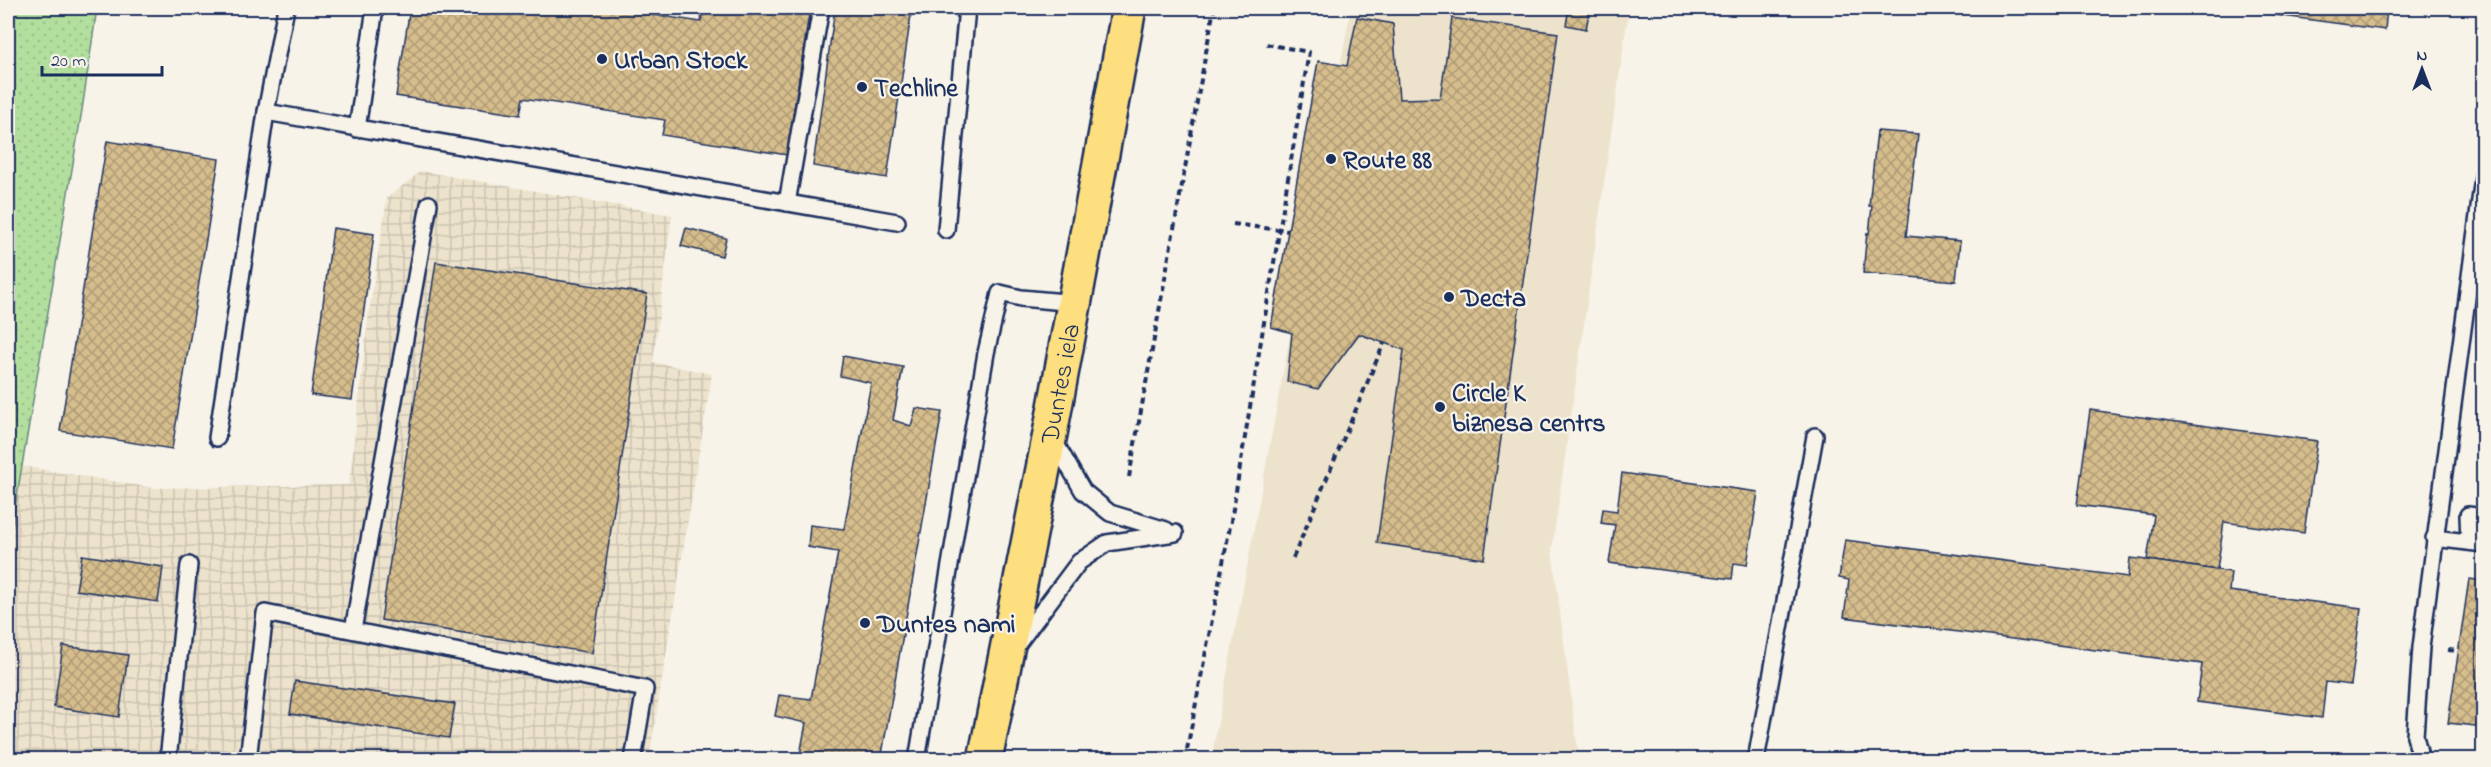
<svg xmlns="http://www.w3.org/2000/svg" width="2491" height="767" font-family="'Indie Flower',sans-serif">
	<defs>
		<pattern id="industrial-grid" width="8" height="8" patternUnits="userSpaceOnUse" patternTransform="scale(1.5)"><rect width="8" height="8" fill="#ede3cc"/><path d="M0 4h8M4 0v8" fill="none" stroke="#cbc3b2"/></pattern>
		<pattern id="grass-dots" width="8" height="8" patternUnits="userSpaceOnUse" patternTransform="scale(1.5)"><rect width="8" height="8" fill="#b2df9d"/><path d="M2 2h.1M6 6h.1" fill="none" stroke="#98c08a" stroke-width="1.8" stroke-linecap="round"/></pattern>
		<pattern id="building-cross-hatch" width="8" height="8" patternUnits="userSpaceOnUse" patternTransform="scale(1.5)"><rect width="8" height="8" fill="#d6bd8c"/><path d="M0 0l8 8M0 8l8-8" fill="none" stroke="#ad9a76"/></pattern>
	</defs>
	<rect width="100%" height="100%" fill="#f7f3e8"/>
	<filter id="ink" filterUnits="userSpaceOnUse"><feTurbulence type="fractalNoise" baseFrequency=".0167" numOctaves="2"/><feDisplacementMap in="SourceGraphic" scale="12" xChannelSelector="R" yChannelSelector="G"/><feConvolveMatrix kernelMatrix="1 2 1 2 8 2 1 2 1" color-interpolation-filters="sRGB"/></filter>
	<g filter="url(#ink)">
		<polygon fill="#ede3cc" points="1351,8 1629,8 1552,549 1579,759 1211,760"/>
		<polygon fill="url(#industrial-grid)" points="421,171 672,215 653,362 712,374 649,759 8,760 8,549 21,466 154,488 349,485 369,312 387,198"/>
		<polygon fill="url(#grass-dots)" stroke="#66877e" stroke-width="1.5" points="8,8 97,8 82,110 8,549"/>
		<g fill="url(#building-cross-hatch)" stroke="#1b2f5e" stroke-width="1.5">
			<polygon points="410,8 608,8 701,22 703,8 810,8 787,155 662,135 665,120 523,98 520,115 396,96"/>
			<polygon points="835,8 912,8 887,178 813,166"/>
			<polygon points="1569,8 1590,8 1586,29 1566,25"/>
			<polygon points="2254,8 2253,8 2387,8 2385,30 2254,12"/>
			<polygon points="1357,17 1393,24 1399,99 1440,98 1452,18 1558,33 1484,559 1377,543 1404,350 1359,334 1318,389 1287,382 1292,333 1271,327 1318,61 1347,66"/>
			<polygon points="1877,131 1918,134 1906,236 1960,241 1956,281 1863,273 1867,233 1869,234 1872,206 1869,206"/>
			<polygon points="107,141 219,159 172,449 60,431"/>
			<polygon points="333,228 374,234 352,400 311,395"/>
			<polygon points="686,228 726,238 722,256 681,246"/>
			<polygon points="436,262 647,294 592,653 381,620"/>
			<polygon points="843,356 903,367 893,420 911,426 916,408 942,412 881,760 799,760 806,723 775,716 779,695 811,699 838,552 808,547 810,525 844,529 871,383 840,376"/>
			<polygon points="2090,410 2317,441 2304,533 2224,522 2217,570 2147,560 2154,515 2077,505"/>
			<polygon points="1622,473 1758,492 1747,565 1734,563 1732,579 1609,563 1615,525 1601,523 1603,509 1617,511"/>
			<polygon points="1845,540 2128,577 2130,558 2147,560 2231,572 2229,591 2361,608 2351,685 2326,682 2322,718 2197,702 2202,664 1844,617 1849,580 1839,578"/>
			<polygon points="82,555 163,567 158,602 76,590"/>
			<polygon points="2469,579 2484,581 2484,727 2448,723"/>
			<polygon points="63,646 128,655 119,717 54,707"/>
			<polygon points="295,681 455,704 449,738 290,714"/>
		</g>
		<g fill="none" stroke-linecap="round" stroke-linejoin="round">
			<defs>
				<g id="lane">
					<polyline points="266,112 897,222"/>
					<polyline points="357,129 375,8"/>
					<polyline points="787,203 821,8"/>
					<polyline points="946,230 967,8"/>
					<polyline points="217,438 266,112 286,8"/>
					<polyline points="1053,439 1083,491 1110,513 1166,530"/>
					<polyline points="2434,538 2484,544"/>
					<polyline points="2469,542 2468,515 2484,517"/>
					<polyline points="353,630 429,204"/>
					<polyline points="1016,646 1079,562 1107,543 1175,533"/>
					<polyline points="168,760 189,565"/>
					<polyline points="248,760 265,613 645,689 633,760"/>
					<polyline points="917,760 986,353 1000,293 1021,298 1076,303"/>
					<polyline points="1756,760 1815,436"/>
					<polyline points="2421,760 2415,736 2421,647 2484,170"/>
				</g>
				<g id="primary">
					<path id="s1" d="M985,760L1050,434L1129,8"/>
				</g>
			</defs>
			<use href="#lane" stroke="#1b2f5e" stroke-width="20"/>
			<use href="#primary" stroke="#1b2f5e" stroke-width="38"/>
			<g stroke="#1b2f5e" stroke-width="4" stroke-dasharray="6 4.5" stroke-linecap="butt">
				<polyline points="1233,224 1288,231"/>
				<polyline points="1129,477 1214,8"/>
				<polyline points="1293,558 1384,343"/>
				<polyline points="2448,650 2458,651"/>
				<polyline points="1185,760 1231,521 1309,52 1266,44"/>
			</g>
			<use href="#lane" stroke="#f7f3e8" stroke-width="15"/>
			<use href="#primary" stroke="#fedf80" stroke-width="33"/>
		</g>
	</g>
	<g fill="#1b2f5e" stroke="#f7f3e8" stroke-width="2">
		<circle cx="602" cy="59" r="6"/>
		<circle cx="862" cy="87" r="6"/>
		<circle cx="1331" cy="159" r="6"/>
		<circle cx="1449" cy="297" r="6"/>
		<circle cx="1440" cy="407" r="6"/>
		<circle cx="865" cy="623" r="6"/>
	</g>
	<g text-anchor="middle" stroke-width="4.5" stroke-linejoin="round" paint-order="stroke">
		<g font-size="26" font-weight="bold" fill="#1b2f5e" stroke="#f7f3e8" text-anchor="start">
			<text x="614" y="68">Urban Stock</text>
			<text x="874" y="96">Techline</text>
			<text x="1343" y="168">Route 88</text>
			<text x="1461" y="306">Decta</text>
			<text x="1452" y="401">Circle K<tspan x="1452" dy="30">biznesa centrs</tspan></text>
			<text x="877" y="632">Duntes nami</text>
		</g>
		<g font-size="26" fill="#1b2f5e" stroke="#f7f3e8">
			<text dy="9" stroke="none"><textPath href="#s1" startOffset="384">Duntes iela</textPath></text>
		</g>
	</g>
	<rect width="2491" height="767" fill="none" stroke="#f7f3e8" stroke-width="30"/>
	<rect x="15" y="15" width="2461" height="737" fill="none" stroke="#1b2f5e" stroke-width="2" filter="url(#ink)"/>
	<g transform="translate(2422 69)" stroke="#f7f3e8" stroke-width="4.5" paint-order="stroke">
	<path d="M0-4.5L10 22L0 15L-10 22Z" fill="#1b2f5e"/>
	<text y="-9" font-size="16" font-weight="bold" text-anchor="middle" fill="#1b2f5e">N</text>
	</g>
	<path d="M42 66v9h120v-9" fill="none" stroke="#1b2f5e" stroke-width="3"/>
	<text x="51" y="66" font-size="18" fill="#1b2f5e" stroke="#f7f3e8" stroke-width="4.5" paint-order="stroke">20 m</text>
</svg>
